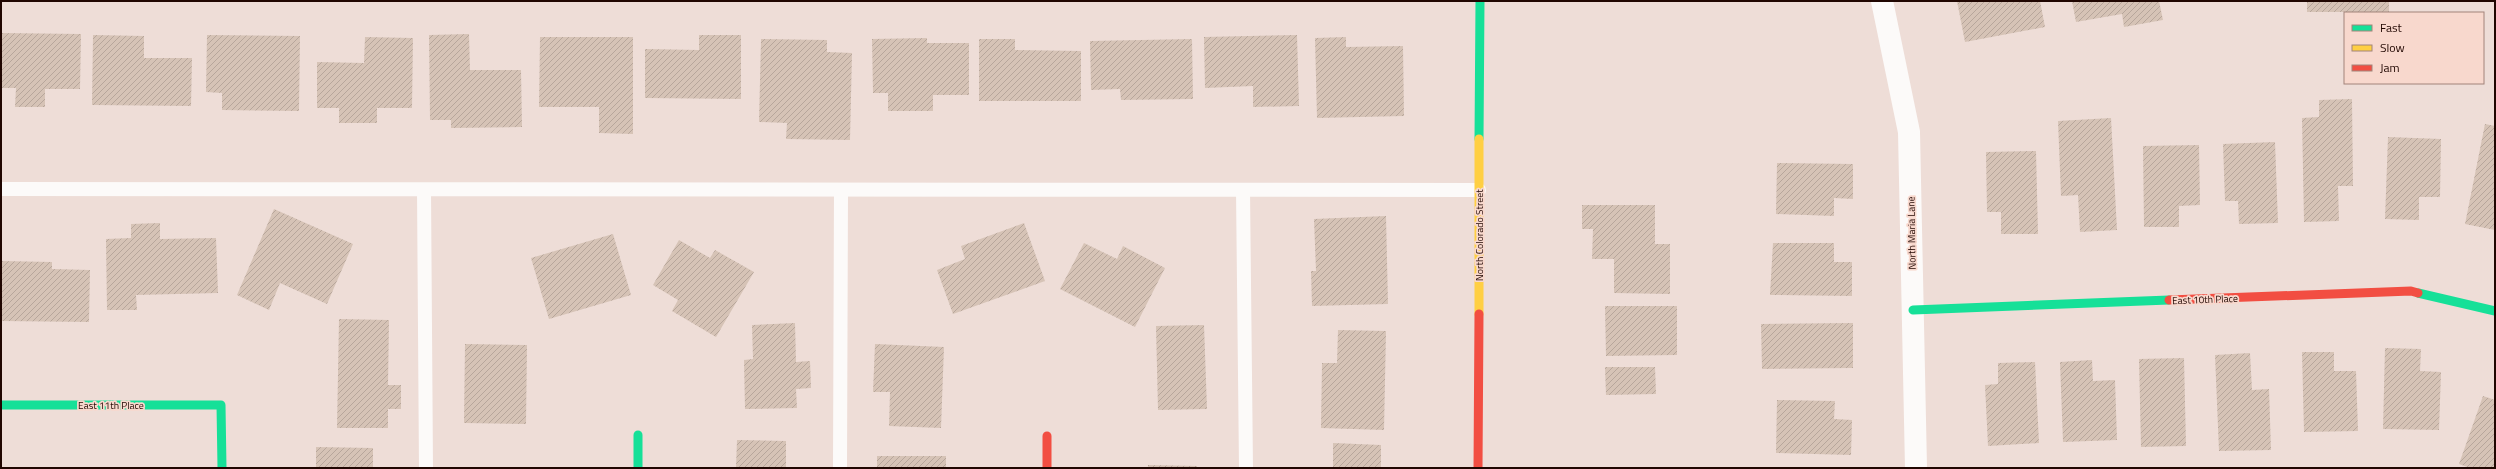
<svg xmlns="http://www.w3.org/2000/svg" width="2496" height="469" font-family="'Titillium Web',sans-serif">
	<defs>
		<pattern id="building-hatch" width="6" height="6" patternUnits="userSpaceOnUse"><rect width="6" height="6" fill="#d6c3b6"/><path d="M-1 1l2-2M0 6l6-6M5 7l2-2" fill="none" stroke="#b7a69b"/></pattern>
	</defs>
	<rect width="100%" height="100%" fill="#eeddd7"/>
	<g fill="url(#building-hatch)">
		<polygon points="1957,1 2040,1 2045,27 1965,42"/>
		<polygon points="2072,1 2159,1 2163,20 2124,27 2122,14 2076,22"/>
		<rect x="2307" y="1" width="82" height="11"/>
		<polygon points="1,33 81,34 80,89 45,89 45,107 15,107 16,88 1,88"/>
		<polygon points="469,34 470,70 521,70 522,127 451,128 451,120 430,120 429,35"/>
		<polygon points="93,35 144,36 144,58 192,58 191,106 92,105"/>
		<polygon points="207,35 300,36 299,111 222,110 222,93 206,92"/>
		<polygon points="699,35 741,35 741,99 645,98 645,49 699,50"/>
		<polygon points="1297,35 1299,106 1253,107 1253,86 1205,88 1204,37"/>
		<polygon points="365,37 413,38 412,108 377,108 377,123 339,123 339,108 317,108 317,62 364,63"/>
		<polygon points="540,37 633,37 633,134 599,133 599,107 539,107"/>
		<polygon points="1346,37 1346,47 1403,46 1404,116 1317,118 1315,38"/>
		<polygon points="927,38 927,43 969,43 969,95 933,95 933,111 888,111 888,93 873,93 872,39"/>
		<polygon points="761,39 827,40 827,52 852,53 850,140 786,139 787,123 759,122"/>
		<polygon points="979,39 1015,39 1015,50 1081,51 1081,101 979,101"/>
		<polygon points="1192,39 1193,99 1121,100 1120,89 1091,90 1090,41"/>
		<polygon points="2352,99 2353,186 2338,186 2339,221 2304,222 2302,118 2319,117 2319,100"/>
		<polygon points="2111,118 2117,230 2080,232 2078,195 2061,196 2058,121"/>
		<polygon points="2485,124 2495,126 2495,230 2465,224"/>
		<polygon points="2388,137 2441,139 2440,197 2419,197 2419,220 2385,219"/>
		<polygon points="2275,142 2278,223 2239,224 2238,201 2225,201 2223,144"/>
		<polygon points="2199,145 2200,205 2179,206 2179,227 2144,227 2143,146"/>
		<polygon points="2036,151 2038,234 2001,234 2001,212 1987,212 1986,152"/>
		<polygon points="1777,163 1853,164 1853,199 1834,198 1834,216 1776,214"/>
		<polygon points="1582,205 1655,205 1655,244 1670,244 1670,294 1614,293 1614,259 1592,259 1593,229 1582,229"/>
		<polygon points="274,209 353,244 327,304 280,283 269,310 237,295"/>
		<polygon points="1386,216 1388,304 1312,306 1311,271 1316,271 1314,219"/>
		<polygon points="160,223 160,239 216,238 218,293 136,295 137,310 107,310 106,239 131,238 131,224"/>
		<polygon points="1024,223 1045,281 953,314 937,270 965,259 961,246"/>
		<polygon points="613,234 631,295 549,319 531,258"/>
		<polygon points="679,240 710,258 715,250 754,272 716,337 672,311 678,300 653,285"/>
		<polygon points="1084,243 1117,259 1123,246 1165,268 1135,327 1060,289"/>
		<polygon points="1773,243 1834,243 1834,262 1852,262 1852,296 1770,295"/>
		<polygon points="1,261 52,262 52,269 90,270 89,322 1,321"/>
		<polygon points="1605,306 1677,306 1677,355 1606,356"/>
		<polygon points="339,319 389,320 388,385 401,385 401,409 388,409 388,428 337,428"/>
		<polygon points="795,323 796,362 810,361 811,388 796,389 797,408 745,409 744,360 753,359 752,325"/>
		<polygon points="1853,323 1853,368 1762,369 1761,324"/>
		<polygon points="1204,325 1207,409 1158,410 1156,326"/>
		<polygon points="1338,330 1386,331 1384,430 1321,428 1322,363 1337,363"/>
		<polygon points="465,344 527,345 526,424 464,423"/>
		<polygon points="875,344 944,347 941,428 889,426 890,392 873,392"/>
		<polygon points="2385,348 2421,349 2420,371 2441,372 2439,430 2383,429"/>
		<polygon points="2302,352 2334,352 2334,371 2356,371 2358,431 2304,432"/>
		<polygon points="2250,353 2252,390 2269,389 2271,450 2219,451 2215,355"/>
		<polygon points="2184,358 2186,446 2141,447 2139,359"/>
		<polygon points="2092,360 2093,381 2115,380 2117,440 2063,442 2060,362"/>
		<polygon points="2035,362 2039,443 1988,446 1985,385 1998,384 1998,363"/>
		<polygon points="1605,367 1655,367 1656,394 1606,395"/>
		<polygon points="2483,396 2495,400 2495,468 2470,468 2459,464"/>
		<polygon points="1777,400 1835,401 1834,419 1852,420 1851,455 1776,453"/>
		<polygon points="737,440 786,441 786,468 736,468"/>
		<polygon points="1333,443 1381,445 1381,468 1333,468"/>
		<polygon points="316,447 373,448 373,468 316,468"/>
		<rect x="877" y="456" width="69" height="12"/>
		<polygon points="1148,465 1197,466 1197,468 1148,468"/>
	</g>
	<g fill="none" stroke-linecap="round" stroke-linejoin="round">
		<g stroke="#fcfaf9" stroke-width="14">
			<polyline points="1,189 1479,190"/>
			<polyline points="424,190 426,468"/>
			<polyline points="1243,190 1246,468"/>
			<polyline points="840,468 841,190"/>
		</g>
		<polyline stroke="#fcfaf9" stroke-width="22" points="1882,1 1909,132 1916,468"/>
		<g stroke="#16e098" stroke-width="9">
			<polyline points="1479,139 1480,1"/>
			<polyline points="2418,293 2495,311"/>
			<polyline points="1913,310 2169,300"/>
			<polyline points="1,405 221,405 222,468"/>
			<polyline points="638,435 638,468"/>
		</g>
		<polyline stroke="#ffcf43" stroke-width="9" points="1479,314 1479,139"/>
		<g stroke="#f24e42" stroke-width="9">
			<polyline points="2169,300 2411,291 2418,293"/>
			<polyline points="1047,436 1047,468"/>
			<polyline points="1478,468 1479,314"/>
		</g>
	</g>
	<g text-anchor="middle" stroke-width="3.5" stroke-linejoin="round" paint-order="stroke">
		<g font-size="10" fill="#200601" stroke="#f8d8cd">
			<text transform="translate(1911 233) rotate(-91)" y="4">North Maria Lane</text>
			<text transform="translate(1479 235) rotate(-90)" y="4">North Colorado Street</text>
			<text transform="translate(2205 299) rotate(-2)" y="4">East 10th Place</text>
			<text x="111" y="409">East 11th Place</text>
		</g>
	</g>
	<rect width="2496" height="469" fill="none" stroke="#200601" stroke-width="4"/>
	<rect x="2344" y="12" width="140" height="72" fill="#f8d8cd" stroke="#a2847b"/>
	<rect x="2352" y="25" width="20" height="6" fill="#16e098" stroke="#a2847b"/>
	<text x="2380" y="32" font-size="12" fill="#200601">Fast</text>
	<rect x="2352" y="45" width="20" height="6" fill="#ffcf43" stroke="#a2847b"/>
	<text x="2380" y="52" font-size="12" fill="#200601">Slow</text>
	<rect x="2352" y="65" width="20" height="6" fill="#f24e42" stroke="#a2847b"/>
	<text x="2380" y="72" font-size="12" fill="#200601">Jam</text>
</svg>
